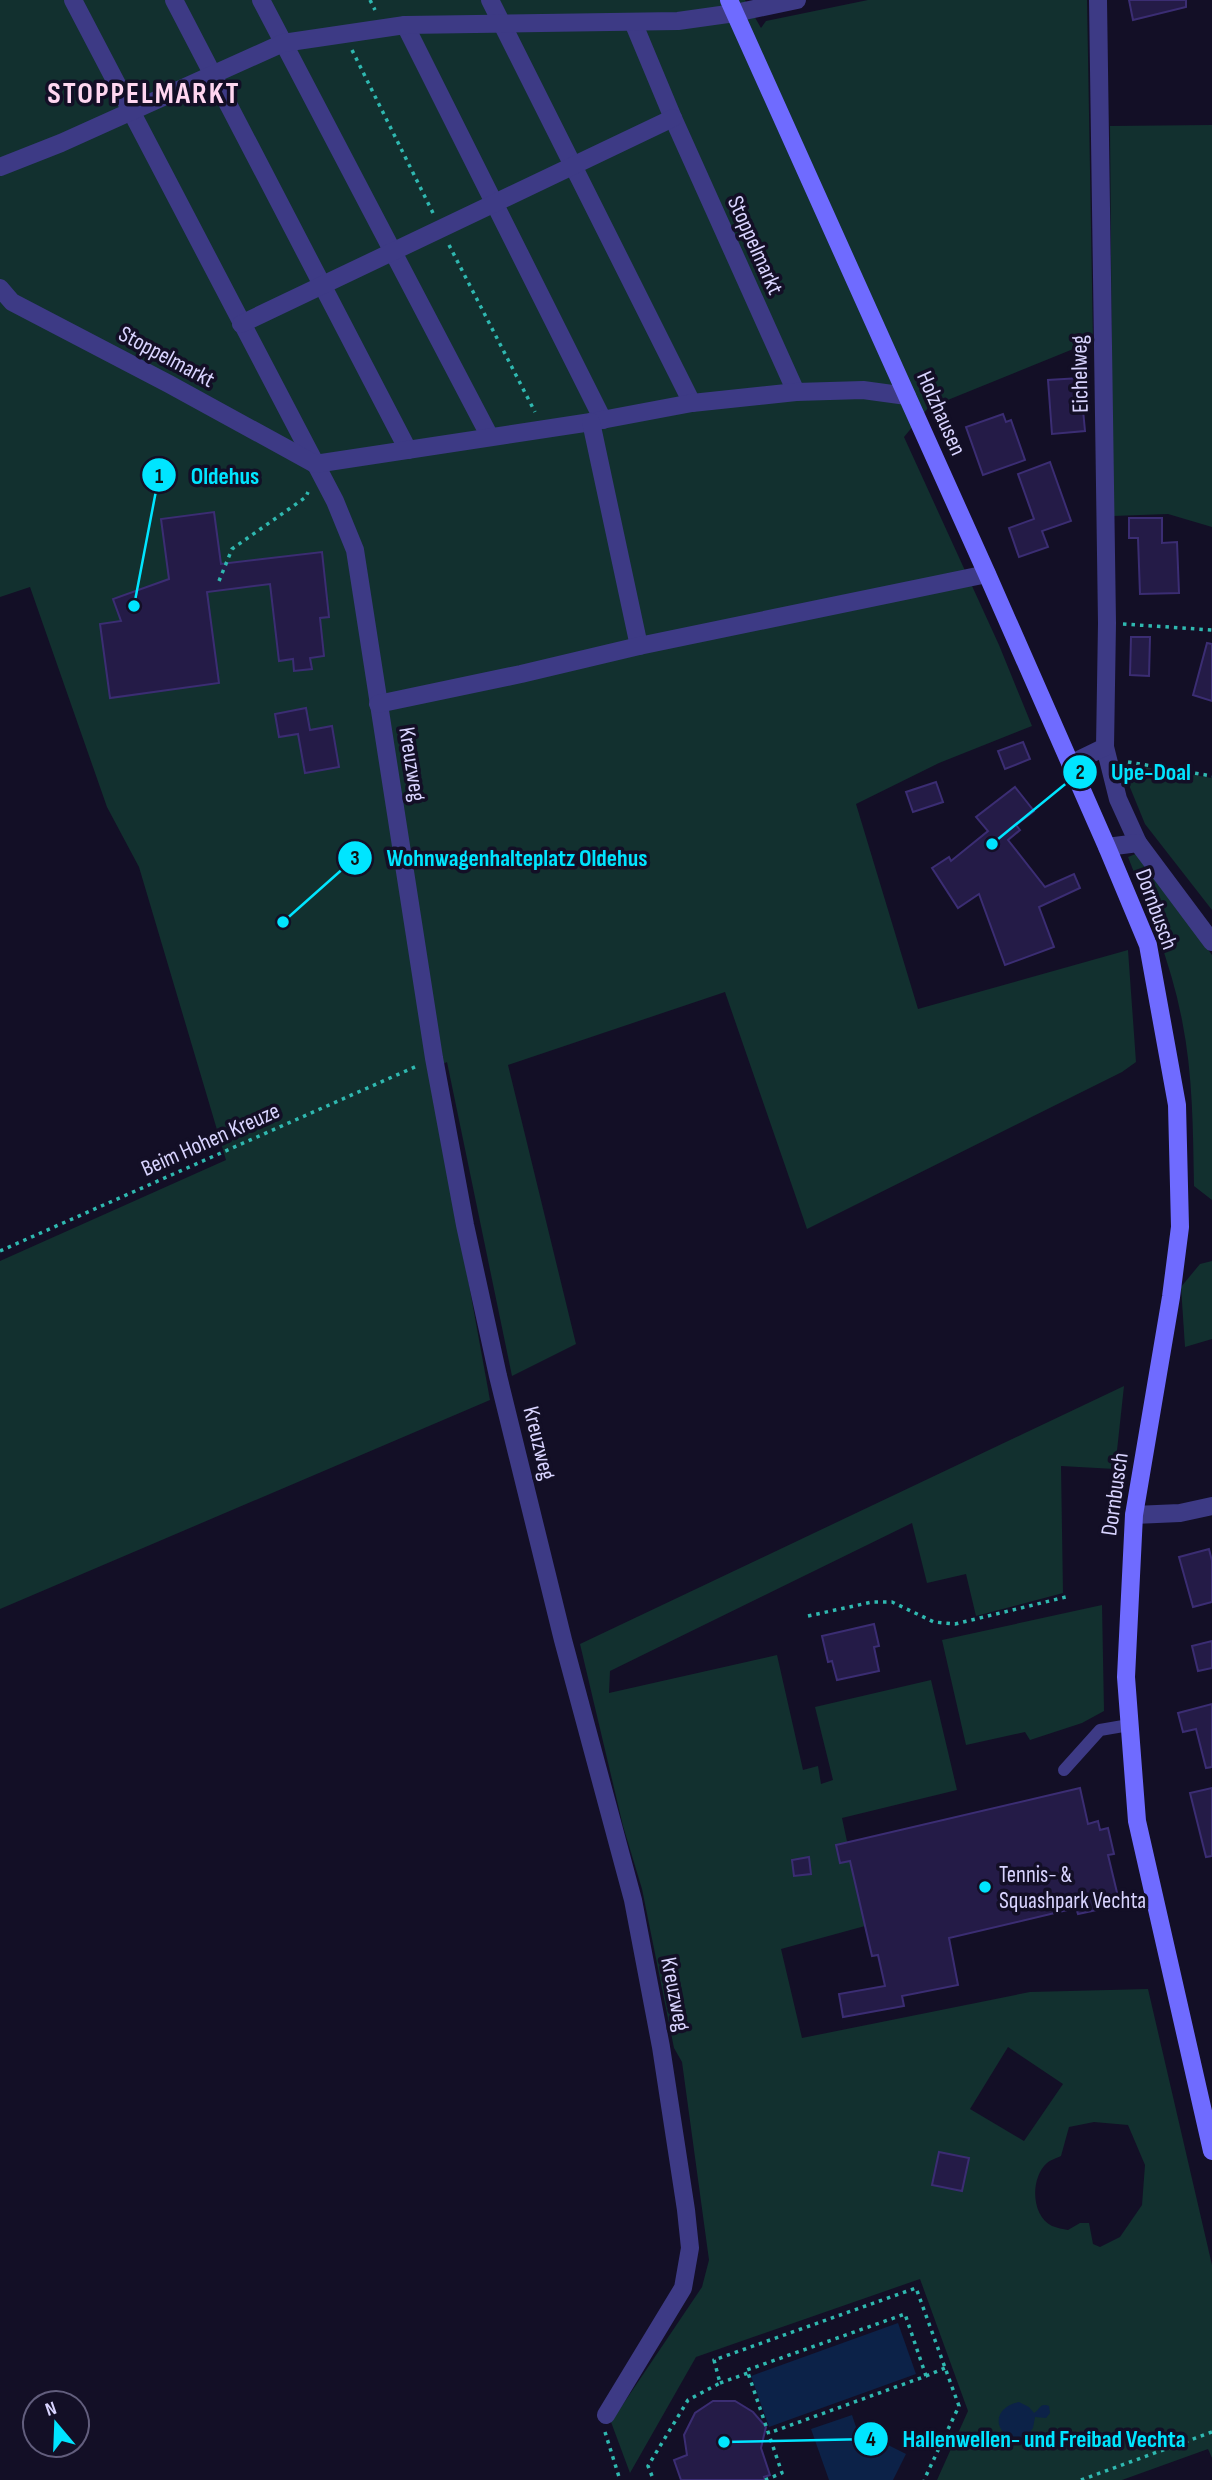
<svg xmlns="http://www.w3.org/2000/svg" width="1212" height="2480" font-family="'Sofia Sans Condensed',sans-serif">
	<rect width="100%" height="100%" fill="#130f26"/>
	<g fill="#12302f" fill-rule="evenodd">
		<polygon points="0,0 745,0 761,28 766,21 868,0 1087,0 1093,341 928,408 904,437 999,645 1032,726 939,763 856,804 918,1009 1128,950 1136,1062 1122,1072 807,1229 725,992 508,1065 576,1344 512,1376 447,1062 430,1070 490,1400 0,1609 0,1261 226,1160 139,867 107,807 30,587 0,597"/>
		<polygon points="1212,125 1212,527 1168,514 1113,516 1110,126"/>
		<polygon points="1120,763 1212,778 1212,910 1145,824"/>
		<path d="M1138,853L1212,955V1200L1194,1186C1193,1130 1193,1075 1182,1020C1171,963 1149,910 1128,857Z"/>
		<polygon points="1212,1261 1212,1339 1185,1347 1181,1287 1200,1264"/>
		<path d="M1124,1386L1115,1469L1061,1466L1063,1593L976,1616L966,1574L927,1583L912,1523L610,1671L609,1693L777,1655L803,1770L818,1766L821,1784L833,1780L815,1707L931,1680L957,1790L842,1818L865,1926L781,1949L802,2038L1030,1992L1148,1989L1212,2265V2458L1208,2449L1122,2480H937L968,2411L920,2279L696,2357L630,2473L611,2422L702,2287L709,2260L682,2062L674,2048L642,1889L623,1826L580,1644ZM1008,2047L1063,2084L1024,2141L970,2109ZM1094,2122L1128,2125L1145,2165L1142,2205L1120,2237L1100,2247L1093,2244L1089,2223H1080L1068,2230C1063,2229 1057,2228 1052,2226C1031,2216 1030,2178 1047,2163C1050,2160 1057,2158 1061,2156L1069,2127Z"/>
		<polygon points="1102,1605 1104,1711 1082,1723 1030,1740 1025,1732 966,1745 942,1640"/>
	</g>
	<g fill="#0c2248">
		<polygon points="898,2323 916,2374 769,2427 751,2376"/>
		<path d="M1019,2402L1029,2407L1034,2413C1040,2410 1039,2402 1049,2406L1050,2413L1046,2418L1035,2417L1033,2428L1027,2436C995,2444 987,2408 1019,2402Z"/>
		<polygon points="852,2415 865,2454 874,2438 906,2454 893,2480 829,2480 811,2429"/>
	</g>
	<g fill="#241b47" stroke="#3b2d73" stroke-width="2">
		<polygon points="1129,0 1186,0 1186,7 1133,20"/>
		<polygon points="1080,378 1085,431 1052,434 1048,380"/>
		<polygon points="1003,414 1006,422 1011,420 1025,460 983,475 966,427"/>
		<polygon points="1050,462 1071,521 1042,531 1048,547 1019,557 1009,528 1034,519 1018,474"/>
		<polygon points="214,512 221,564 322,552 329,617 320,618 324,656 310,658 312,669 294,671 293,659 279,661 270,584 207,592 219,683 110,698 100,624 121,621 113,599 169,579 161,519"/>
		<polygon points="1129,518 1162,518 1162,543 1177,542 1179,593 1140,594 1138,538 1129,538"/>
		<polygon points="1131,637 1150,637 1149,676 1130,675"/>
		<polygon points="1207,643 1212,644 1212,701 1193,695"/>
		<polygon points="306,708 310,730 332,726 339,767 305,773 298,734 279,737 275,714"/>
		<polygon points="1023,742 1030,759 1005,769 998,751"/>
		<polygon points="936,782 943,802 913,812 906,792"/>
		<polygon points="1015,787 1034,811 1016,825 1020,830 1008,840 1045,887 1074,874 1080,888 1039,907 1054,947 1005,965 979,894 958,908 932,868 949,857 951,861 988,831 976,817"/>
		<polygon points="1209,1549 1212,1561 1212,1602 1193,1607 1179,1557"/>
		<polygon points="874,1624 879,1646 874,1647 879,1671 837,1680 832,1661 828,1662 822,1636"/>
		<polygon points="1212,1641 1212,1668 1198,1671 1192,1646"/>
		<polygon points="1212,1704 1212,1767 1206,1768 1196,1729 1183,1732 1178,1713"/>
		<polygon points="1080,1788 1088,1824 1098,1821 1100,1830 1108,1828 1114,1854 1108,1855 1120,1905 1078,1914 1076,1908 949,1938 958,1985 902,1996 904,2006 843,2017 839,1994 885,1986 878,1955 872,1956 850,1861 840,1863 836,1845"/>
		<polygon points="1212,1788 1212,1856 1206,1857 1190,1793"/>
		<polygon points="809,1857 811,1874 794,1876 792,1860"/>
		<polygon points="939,2152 969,2158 962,2191 932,2185"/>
		<polygon points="713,2401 735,2401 753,2412 766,2427 761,2448 770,2475 764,2477 765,2480 681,2480 674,2460 687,2455 684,2435 695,2413"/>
	</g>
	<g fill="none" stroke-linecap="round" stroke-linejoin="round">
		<g stroke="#2fb8b0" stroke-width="3.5" stroke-dasharray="3.5 5" stroke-linecap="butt">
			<polyline points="370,0 375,10"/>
			<polyline points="352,50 433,213"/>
			<polyline points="449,245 535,412"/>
			<polyline points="219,581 232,549 306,497 308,492"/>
			<polyline points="1123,624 1212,630"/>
			<polyline points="1128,762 1212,776"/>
			<polyline points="0,1251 417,1066"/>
			<polyline points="808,1616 872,1602 892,1602 934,1622 955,1624 1070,1596"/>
			<polyline points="926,2376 945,2368"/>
			<polyline points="720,2383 748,2373"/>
			<polyline points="605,2432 620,2480"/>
			<polyline points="652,2476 648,2466 688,2400 720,2383 714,2360 916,2288 959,2406 924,2480"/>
			<polyline points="765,2480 782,2473 748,2373 747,2370 905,2314 926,2376 769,2433"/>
			<polyline points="1081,2480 1212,2432"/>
		</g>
		<polyline stroke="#3d3a85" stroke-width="12" points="1064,1770 1100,1730 1129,1725"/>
		<g stroke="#3d3a85" stroke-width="18">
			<polyline points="73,0 335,501 355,550 434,1058 465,1225 498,1376 563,1640 633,1900 661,2047 686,2210 690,2248 683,2288 606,2415"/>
			<polyline points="174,0 408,450"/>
			<polyline points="261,0 490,437"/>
			<polyline points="490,0 692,403"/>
			<polyline points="633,22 673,118 796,392"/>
			<polyline points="405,25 603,420"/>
			<polyline points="0,167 61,143 283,43 405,25 678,21 735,13 797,0"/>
			<polyline points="0,288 12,302 169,384 315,464 591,422 692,403 796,392 863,390 907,396"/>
			<polyline points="241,324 673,118"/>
			<polyline points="591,422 639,646"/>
			<polyline points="378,704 521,674 639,646 987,574"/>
			<polyline points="1105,747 1118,799 1138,843"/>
			<polyline points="1070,764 1105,747 1107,623 1098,0"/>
			<polyline points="1107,847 1138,843 1212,942"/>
			<polyline points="1134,1515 1180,1513 1212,1506"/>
		</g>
		<polyline stroke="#6f6bff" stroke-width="18" points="729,0 987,574 1107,847 1148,945 1177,1105 1180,1227 1171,1297 1134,1515 1126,1677 1137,1821 1212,2151"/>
	</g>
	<circle fill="#00e5ff" stroke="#130f26" stroke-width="2.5" cx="985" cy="1887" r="7"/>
	<g text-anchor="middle" stroke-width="7" stroke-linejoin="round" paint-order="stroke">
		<g font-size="23" fill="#d9d4ff" stroke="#130f26">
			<text transform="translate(756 245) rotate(66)" y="8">Stoppelmarkt</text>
			<text transform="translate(167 356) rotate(28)" y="8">Stoppelmarkt</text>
			<text transform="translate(1079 374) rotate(-91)" y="8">Eichelweg</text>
			<text transform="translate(942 413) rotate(66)" y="8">Holzhausen</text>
			<text transform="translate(413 764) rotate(81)" y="8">Kreuzweg</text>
			<text transform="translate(1157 909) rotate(70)" y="8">Dornbusch</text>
			<text transform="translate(210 1139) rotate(-24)" y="8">Beim Hohen Kreuze</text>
			<text transform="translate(540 1443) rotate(76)" y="8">Kreuzweg</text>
			<text transform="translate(1114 1494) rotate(-82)" y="8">Dornbusch</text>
			<text transform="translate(676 1994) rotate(79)" y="8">Kreuzweg</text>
		</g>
		<g font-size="23" fill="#d9d4ff" stroke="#130f26" text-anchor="start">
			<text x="999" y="1882">Tennis- &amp;<tspan x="999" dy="26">Squashpark Vechta</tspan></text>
		</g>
		<g font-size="30" font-weight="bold" letter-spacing="2" fill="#ffd6f0" stroke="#130f26">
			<text x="144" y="103">STOPPELMARKT</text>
		</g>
	</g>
	<path fill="none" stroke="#00e5ff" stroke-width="2.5" d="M134 606L159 475M992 844L1080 772M283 922L355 858M724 2442L871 2439"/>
	<g fill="#00e5ff" stroke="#130f26" stroke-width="2.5">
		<circle cx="134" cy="606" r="7"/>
		<circle cx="992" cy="844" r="7"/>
		<circle cx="283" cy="922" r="7"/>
		<circle cx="724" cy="2442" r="7"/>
		<circle cx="159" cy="475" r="18"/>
		<circle cx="1080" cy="772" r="18"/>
		<circle cx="355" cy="858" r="18"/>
		<circle cx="871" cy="2439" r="18"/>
	</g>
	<g font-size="21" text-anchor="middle" font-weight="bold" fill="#111">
		<text x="159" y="483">1</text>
		<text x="1080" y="779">2</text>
		<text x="355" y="865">3</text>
		<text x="871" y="2446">4</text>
	</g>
	<g font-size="24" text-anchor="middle" font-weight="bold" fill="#00e5ff" stroke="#130f26" stroke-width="7" stroke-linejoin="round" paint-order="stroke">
		<text x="225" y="484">Oldehus</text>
		<text x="1151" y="780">Upe-Doal</text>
		<text x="517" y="866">Wohnwagenhalteplatz Oldehus</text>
		<text x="1044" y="2447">Hallenwellen- und Freibad Vechta</text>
	</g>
	<g transform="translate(56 2424) rotate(341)"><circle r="33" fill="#130f26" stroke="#625e7d" stroke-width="2"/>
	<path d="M0-5L12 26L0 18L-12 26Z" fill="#00e5ff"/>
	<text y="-10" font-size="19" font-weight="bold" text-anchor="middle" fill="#d9d4ff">N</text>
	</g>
</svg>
